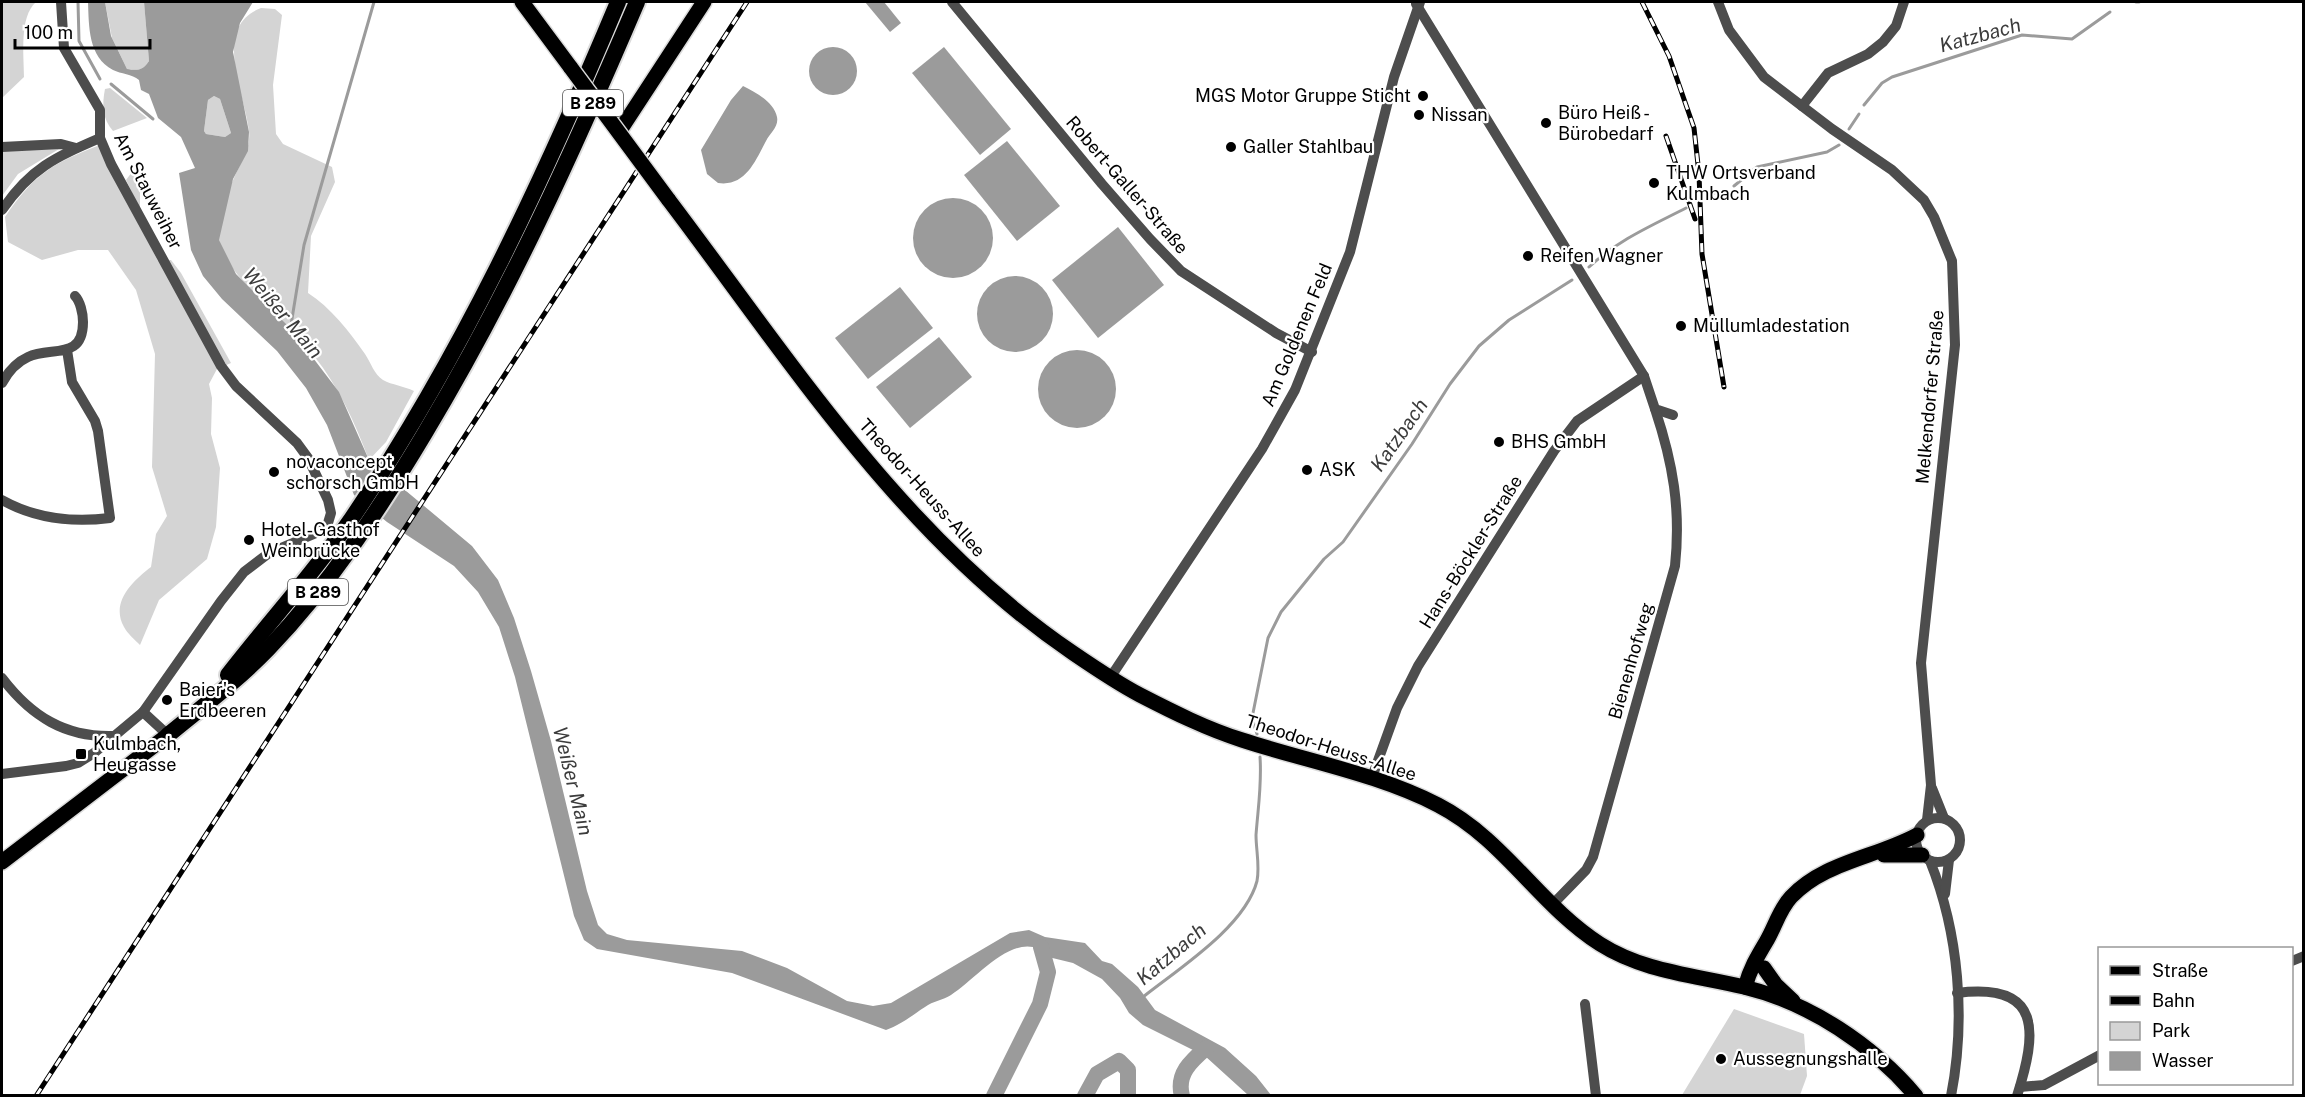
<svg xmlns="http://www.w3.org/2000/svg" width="2305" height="1097" font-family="'Public Sans',sans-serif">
	<rect width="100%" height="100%" fill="#fff"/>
	<g fill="#d4d4d4">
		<path d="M2,2H36C19,17 24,55 24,77L2,98Z"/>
		<path d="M105,2H144L149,61C143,70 138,71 127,69L112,38Z"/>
		<path d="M261,8L275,9L282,15L273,85L276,134L283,144L332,167L335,182L311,236L308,293C330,307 350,332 365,354C371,363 374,374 383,380C392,385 404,386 414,391L386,442L369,460C355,423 339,387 314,356C291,327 225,275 219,240C217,227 228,190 234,178C241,161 251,150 249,131C245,94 211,27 261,8Z"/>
		<path d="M110,88L147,118L113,131C102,119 102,104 105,89Z"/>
		<polygon points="214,96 220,99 231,133 225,137 206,134 204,131 208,100"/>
		<path d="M100,145L158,261L171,260L181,273L231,363L217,369L209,384L212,398L211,434L220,468L216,527L207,559L159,600L140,645C135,640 127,633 124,627C110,602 133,581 151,567L156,534L167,516L152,467L155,354L136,290L108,250H78L42,260L8,242L5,217C34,174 53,163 100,145Z"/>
		<polygon points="59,149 18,174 2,196 2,151"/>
		<polygon points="132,172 140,178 140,209 126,180"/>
		<polygon points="1734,1009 1804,1034 1807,1076 1800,1095 1682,1095"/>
	</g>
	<g fill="#9b9b9b" fill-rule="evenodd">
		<path d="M88,2H105L111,36L127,69C138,71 143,70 149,61L144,2H253L240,23L233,52L249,132L248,151L233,179L219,240L236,274L291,329L339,392L369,460L472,546L498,580L514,618L531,671L551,741L587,891L598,925L607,934L627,940L742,951L787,968L847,1001L873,1006L891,1003L1010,933L1029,930L1045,937L1085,943L1102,961L1112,964L1138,987L1155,1010L1225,1048L1256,1076L1271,1095H1248L1205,1056L1143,1025L1129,1013L1120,998L1102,979L1073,963L1036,954L1033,947C1006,941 973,981 951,995C943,1000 933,1001 925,1007C911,1016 902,1024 886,1030L732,973L597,949L584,940L574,916L515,677L499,627L478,592L454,566L387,522L354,495L327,425L306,388L277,351L222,299L203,276L191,250L179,173L195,168L181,137L158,118L149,94L141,90L139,80C132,74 121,74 113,70C88,57 89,26 88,2ZM214,96L220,99L231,133L225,137L206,134L204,131L208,100Z"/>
		<polygon points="865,2 884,2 901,23 890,32"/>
		<circle cx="833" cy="71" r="24"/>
		<polygon points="944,47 1011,129 980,155 912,73"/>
		<path d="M743,86C755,92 774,102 777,117C779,127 770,133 766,141C755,162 745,187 718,183L707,174L701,150L731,100Z"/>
		<polygon points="1007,141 1060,206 1017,241 964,175"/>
		<circle cx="953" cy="238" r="40"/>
		<polygon points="1118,227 1164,285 1098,338 1052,280"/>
		<circle cx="1015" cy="314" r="38"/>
		<polygon points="900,287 933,328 868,379 835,338"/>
		<polygon points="939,337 972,377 910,428 876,387"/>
		<circle cx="1077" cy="389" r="39"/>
	</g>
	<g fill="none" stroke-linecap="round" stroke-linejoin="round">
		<g stroke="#9b9b9b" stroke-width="3">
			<polyline points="78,2 79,41 100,79"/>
			<polyline points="2136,2 2139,2"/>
			<polyline points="111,84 153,119"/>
			<polyline points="1864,105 1882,83 1892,77 2022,35 2072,39 2110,12"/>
			<polyline points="1849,129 1859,114"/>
			<polyline points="1734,186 1757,167 1827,152 1839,145"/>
			<polyline points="1704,198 1717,192"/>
			<path d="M1589,267C1618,240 1651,226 1686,208"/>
			<polyline points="290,331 304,245 374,2"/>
			<polyline points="1257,734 1252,718 1268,638 1281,612 1324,559 1343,542 1412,444 1450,384 1479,346 1509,320 1572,280"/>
			<path d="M1143,997C1178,969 1245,927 1257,881C1260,866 1256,850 1256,835C1258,808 1262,784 1260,757"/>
		</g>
		<g stroke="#9b9b9b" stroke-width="16">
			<polyline points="994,1096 1040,1004 1048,972 1041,947"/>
			<polyline points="1085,1096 1097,1074 1119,1061 1128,1070 1128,1096"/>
			<path d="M1182,1096C1176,1074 1191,1061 1206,1048"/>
		</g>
		<defs>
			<g id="major">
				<polyline points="522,2 571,68"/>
				<polyline points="619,132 704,2"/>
				<path d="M668,199C790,360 903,538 1073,653C1095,668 1117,683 1140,695C1173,712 1207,729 1242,740C1306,761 1378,774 1438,805C1504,839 1539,905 1600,944C1644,972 1695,975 1744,987C1810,1003 1873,1045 1916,1096"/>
				<polyline points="1884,855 1922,855"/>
				<polyline points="2,862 168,735"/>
				<polyline points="1764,968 1776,985 1793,1001"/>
				<path d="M1745,987C1750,969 1757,957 1766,942C1775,927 1779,910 1791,897C1824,862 1874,858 1917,835"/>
			</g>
			<g id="highway">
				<path d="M228,675C269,622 314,573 352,518C461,357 543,181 618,2"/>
				<path d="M168,735C202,707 238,680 268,649C330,584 379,510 425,433C509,293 573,152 637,2"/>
			</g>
		</defs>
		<use href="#major" stroke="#dbdbdb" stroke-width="18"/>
		<use href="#highway" stroke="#dbdbdb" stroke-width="20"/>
		<g stroke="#4d4d4d" stroke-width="10">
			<polyline points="952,2 1102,184 1150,239 1181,271 1276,333 1312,352"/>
			<polyline points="1718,2 1729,30 1764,77 1832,129 1892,170 1924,200 1934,217 1952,261 1955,345 1921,663 1931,785 1927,820"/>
			<polyline points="1416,4 1644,376 1655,409 1673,415"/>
			<polyline points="1802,106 1828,73 1868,54 1883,42 1896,26 1904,2"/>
			<polyline points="2,147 61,144 76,148"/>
			<path d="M2,210C31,168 54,158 100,138"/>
			<path d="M2,383C8,372 17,362 28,357C51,346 83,361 83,322C83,313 80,301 75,296"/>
			<path d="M2,500C36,519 71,523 110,518L98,431L95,421L72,382L67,350"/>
			<path d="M2,678C31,716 65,738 115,736"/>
			<polyline points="1110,678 1262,449 1295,390 1350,252 1394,77 1420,2"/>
			<polyline points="143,712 168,735"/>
			<polyline points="2,774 66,766 78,763 94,753 143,712 221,601 244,572 269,553 321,531 328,523 331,513 328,500 308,458 297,443 236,386 221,366 111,164 100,138 100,110 64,48 61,2"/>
			<polyline points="1371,780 1397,708 1418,666 1554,451 1577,421 1644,376"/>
			<polyline points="1932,788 1944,818"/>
			<circle cx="1938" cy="840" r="22"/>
			<path d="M1930,861C1959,933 1966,1019 1951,1096"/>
			<polyline points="1945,894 1949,860"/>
			<path d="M1552,905L1586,870L1593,857L1675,566C1681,509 1673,463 1655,409"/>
			<polyline points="2292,961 2304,956"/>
			<path d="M1957,993C2043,982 2037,1033 2017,1096"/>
			<polyline points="1585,1004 1596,1096"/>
			<polyline points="2020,1087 2044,1085 2100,1055"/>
		</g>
		<use href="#major" stroke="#000" stroke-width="15"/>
		<use href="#highway" stroke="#000" stroke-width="16"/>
		<defs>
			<g id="rail">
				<polyline points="1642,2 1669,56 1694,128 1699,174 1702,254 1724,387"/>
				<polyline points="1666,136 1695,219"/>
				<polyline points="36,1096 747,2"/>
			</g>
		</defs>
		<use href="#rail" stroke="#000" stroke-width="5"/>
		<use href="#rail" stroke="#fff" stroke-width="3" stroke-dasharray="9" stroke-linecap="butt"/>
		<defs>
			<polyline id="major-bridge" points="571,68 668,199"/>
		</defs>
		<use href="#major-bridge" stroke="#dbdbdb" stroke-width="18" stroke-linecap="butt"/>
		<use href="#major-bridge" stroke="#000" stroke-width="15"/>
	</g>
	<g fill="#000" stroke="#fff" stroke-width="2">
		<circle cx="1423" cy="96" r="6"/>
		<circle cx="1419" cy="115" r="6"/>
		<circle cx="1546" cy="123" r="6"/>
		<circle cx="1231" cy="147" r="6"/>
		<circle cx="1654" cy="183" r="6"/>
		<circle cx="1528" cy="256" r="6"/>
		<circle cx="1681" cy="326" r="6"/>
		<circle cx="1499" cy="442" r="6"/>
		<circle cx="1307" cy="470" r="6"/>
		<circle cx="274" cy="472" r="6"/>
		<circle cx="249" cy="540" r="6"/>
		<circle cx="167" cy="700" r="6"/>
		<rect x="75" y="748" width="12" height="12" rx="3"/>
		<circle cx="1721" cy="1059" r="6"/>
	</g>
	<g text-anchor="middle" stroke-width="4.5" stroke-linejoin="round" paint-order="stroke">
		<g fill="#fff" stroke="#4c4c4c" stroke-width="1.5">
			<rect x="563" y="90" width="60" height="26" rx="4.5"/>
			<rect x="288" y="579" width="60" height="26" rx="4.5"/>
		</g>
		<g font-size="16" font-weight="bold" fill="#000">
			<text x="593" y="109">B 289</text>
			<text x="318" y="598">B 289</text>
		</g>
		<g font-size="18" fill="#000" stroke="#fff" text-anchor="start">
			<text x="1411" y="102" text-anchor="end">MGS Motor Gruppe Sticht</text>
			<text x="1558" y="119">Büro Heiß -<tspan x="1558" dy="21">Bürobedarf</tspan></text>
			<text x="1431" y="121">Nissan</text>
			<text x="1243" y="153">Galler Stahlbau</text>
			<text x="1666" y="179">THW Ortsverband<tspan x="1666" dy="21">Kulmbach</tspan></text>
			<text x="1540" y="262">Reifen Wagner</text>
			<text x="1693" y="332">Müllumladestation</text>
			<text x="1511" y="448">BHS GmbH</text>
			<text x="286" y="468">novaconcept<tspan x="286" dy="21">schorsch GmbH</tspan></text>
			<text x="1319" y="476">ASK</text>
			<text x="261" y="536">Hotel-Gasthof<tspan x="261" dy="21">Weinbrücke</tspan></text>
			<text x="179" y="696">Baier's<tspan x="179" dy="21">Erdbeeren</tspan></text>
			<text x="93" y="750">Kulmbach,<tspan x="93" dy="21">Heugasse</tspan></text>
			<text x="1733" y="1065">Aussegnungshalle</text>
		</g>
		<g font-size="18" fill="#000" stroke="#fff">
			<text transform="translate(1127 185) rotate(49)" y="6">Robert-Galler-Straße</text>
			<text transform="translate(148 191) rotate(63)" y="6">Am Stauweiher</text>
			<text transform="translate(1297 335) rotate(-67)" y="6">Am Goldenen Feld</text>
			<text transform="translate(1930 397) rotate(-85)" y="6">Melkendorfer Straße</text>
			<text transform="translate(922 488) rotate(48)" y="6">Theodor-Heuss-Allee</text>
			<text transform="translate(1471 552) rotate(-58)" y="6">Hans-Böckler-Straße</text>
			<text transform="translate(1631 661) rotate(-74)" y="6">Bienenhofweg</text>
			<text transform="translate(1331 748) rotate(18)" y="6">Theodor-Heuss-Allee</text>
		</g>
		<g font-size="20" font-style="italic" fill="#3c3c3c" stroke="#fff">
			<text transform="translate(1980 35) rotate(-15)" y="7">Katzbach</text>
			<text transform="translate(283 313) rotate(50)" y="7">Weißer Main</text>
			<text transform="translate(1399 435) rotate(-55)" y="7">Katzbach</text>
			<text transform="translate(573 781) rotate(76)" y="7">Weißer Main</text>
			<text transform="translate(1171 954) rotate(-40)" y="7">Katzbach</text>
		</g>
	</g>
	<rect width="2305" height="1097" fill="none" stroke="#000000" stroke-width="6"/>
	<rect x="2098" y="947" width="195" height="138" fill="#ffffff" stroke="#999999" stroke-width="1.5"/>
	<rect x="2110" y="966" width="30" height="9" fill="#000000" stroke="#999999" stroke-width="1.5"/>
	<text x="2152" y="977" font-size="18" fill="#000000">Straße</text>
	<rect x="2110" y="996" width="30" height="9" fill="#000000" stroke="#999999" stroke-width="1.5"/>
	<text x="2152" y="1007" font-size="18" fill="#000000">Bahn</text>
	<rect x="2110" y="1022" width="30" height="18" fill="#d4d4d4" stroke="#999999" stroke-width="1.5"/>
	<text x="2152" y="1037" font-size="18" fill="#000000">Park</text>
	<rect x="2110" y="1052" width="30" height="18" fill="#9b9b9b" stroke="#999999" stroke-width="1.5"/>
	<text x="2152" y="1067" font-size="18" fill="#000000">Wasser</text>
	<path d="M15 39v9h135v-9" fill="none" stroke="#000000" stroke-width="3"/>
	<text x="24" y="39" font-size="18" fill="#000000" stroke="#ffffff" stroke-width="4.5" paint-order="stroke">100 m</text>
</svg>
